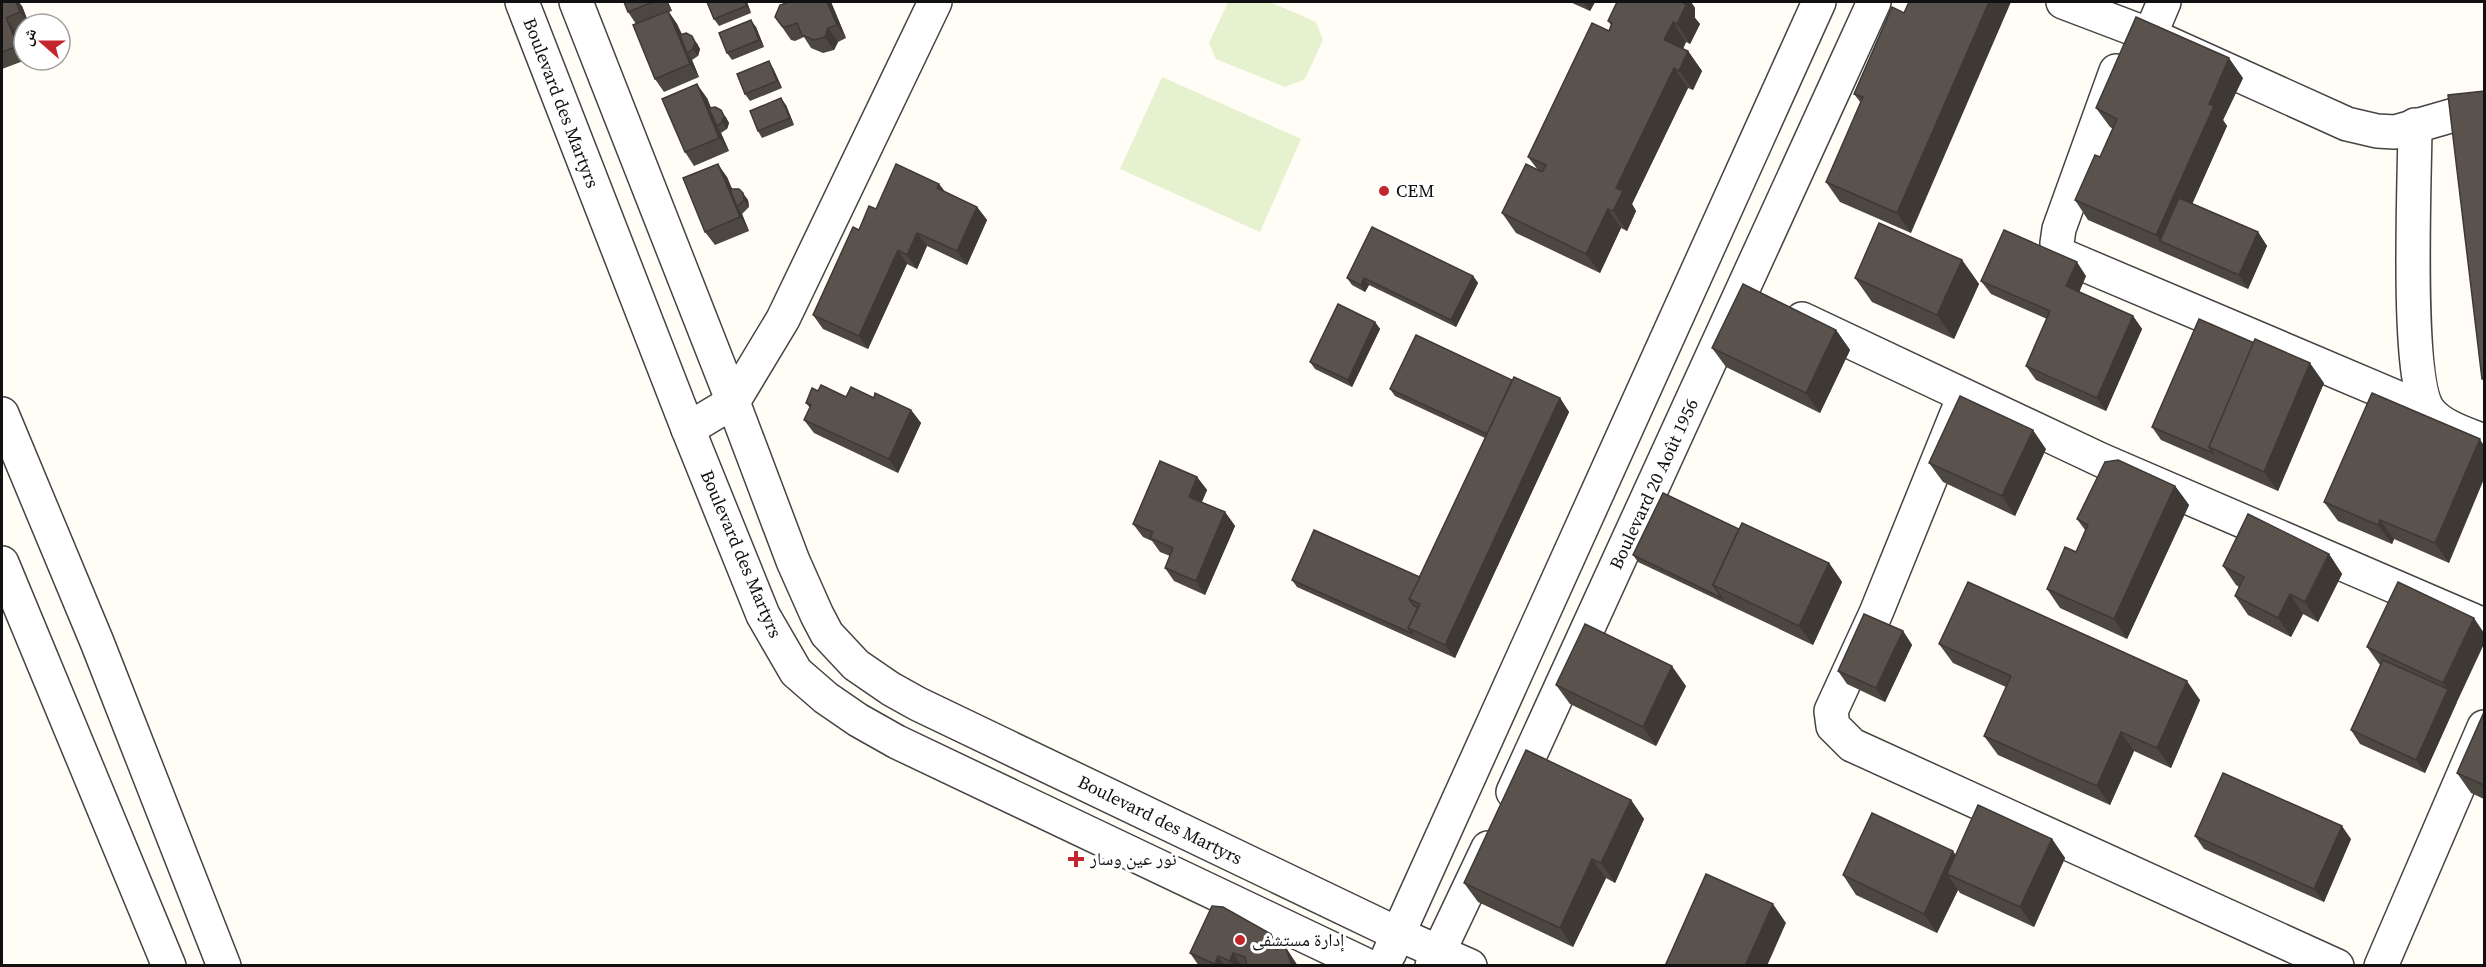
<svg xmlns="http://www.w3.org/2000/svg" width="2486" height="967" font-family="'Source Serif 4','Noto Naskh Arabic',serif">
	<rect width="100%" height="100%" fill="#fffdf5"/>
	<g fill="#e6f2cf">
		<polygon points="1228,2 1270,2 1316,22 1323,40 1305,79 1285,87 1216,59 1209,43"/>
		<polygon points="1162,77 1301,139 1260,232 1120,169"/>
	</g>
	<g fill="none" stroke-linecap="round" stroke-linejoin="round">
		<defs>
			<g id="minor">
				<polyline points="522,2 688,429 763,615 796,672 826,698 858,720 897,742 1368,966"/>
				<polyline points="576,2 733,402 793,561 817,615 827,634 856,665 891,689 918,704 1398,934 1470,966"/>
				<polyline points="2063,2 2150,35 2347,124 2377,131 2395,132 2461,113 2484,109"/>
				<polyline points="2150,35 2164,2"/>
				<polyline points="2116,71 2059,229 2057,243 2059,254 2429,411"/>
				<path d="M2415,125C2415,175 2405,379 2429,411C2442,427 2466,434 2484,441"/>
				<polyline points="1802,319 2101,460 2484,625"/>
				<polyline points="1964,396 1876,613 1831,711 1833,726 1852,745 2337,966"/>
				<polyline points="2,414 97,642 224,966"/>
				<polyline points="688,429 733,402 783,319 935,2"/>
				<polyline points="2,563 169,966"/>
				<polyline points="1513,792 1874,2"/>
				<polyline points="1389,954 1819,2"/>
				<polyline points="1432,966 1488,848"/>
				<polyline points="2381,966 2484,727"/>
			</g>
		</defs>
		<use href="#minor" stroke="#444" stroke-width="36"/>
		<use href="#minor" stroke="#fff" stroke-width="33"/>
	</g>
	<g fill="#4d4742">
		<polygon points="2,2 22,6 29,24 24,24 24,28 16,32 24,52 24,60 26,60 2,69"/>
		<polygon points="624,2 668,2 672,11 669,12 677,24 682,34 697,43 700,49 698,56 692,60 699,77 664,92 655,79 636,24 628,12"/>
		<polygon points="707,2 747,2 751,13 719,26 714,19"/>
		<polygon points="831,2 846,38 838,42 834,50 823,53 811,48 804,37 795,41 791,40 775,17"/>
		<polygon points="1570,2 1595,2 1590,11"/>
		<polygon points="1617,2 1691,2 1695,8 1695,18 1700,24 1690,44 1686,42 1683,49 1688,51 1702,71 1693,90 1688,88 1632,204 1636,211 1627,231 1621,228 1600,273 1516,233 1502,213 1538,170 1528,157 1609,31 1611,25 1608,21"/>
		<polygon points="1892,7 1911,233 1840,202 1826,182 1861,103 1854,94"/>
		<polygon points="756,27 764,47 732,60 727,53"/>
		<polygon points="773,68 782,88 750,101 745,94"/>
		<polygon points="2243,78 2223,120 2227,126 2192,204 2258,232 2267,246 2248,289 2088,220 2075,200 2100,157 2113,129 2110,127 2096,108"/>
		<polygon points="707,98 711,108 726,117 729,123 727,129 721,133 729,151 694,166 685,152"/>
		<polygon points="786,105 794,125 762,138 758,131"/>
		<polygon points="727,177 732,189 748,200 749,207 742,214 749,231 715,245 705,232"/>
		<polygon points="939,184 945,192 977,207 987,220 967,265 927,246 917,269 907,264 868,349 823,329 813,315 859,230 876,209"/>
		<polygon points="1962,260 1979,284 1954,339 1872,302 1855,278"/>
		<polygon points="1473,276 1478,283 1456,327 1369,285 1365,292 1352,285 1347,278"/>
		<polygon points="2086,276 2079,292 2133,316 2142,329 2106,411 2036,380 2026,366 2047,319 1991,294 1981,281"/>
		<polygon points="1375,322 1380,329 1352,387 1315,369 1310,362"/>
		<polygon points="1836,330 1850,350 1820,413 1726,367 1712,348"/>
		<polygon points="1512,380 1560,398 1569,412 1455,658 1297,587 1292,580 1420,577 1485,438 1395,396 1390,389"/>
		<polygon points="2324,383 2278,491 2161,440 2152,427"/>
		<polygon points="818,391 846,397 874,398 911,410 921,423 898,473 814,433 804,420 810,408 806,403"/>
		<polygon points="2480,439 2449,563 2394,539 2392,544 2338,521 2324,502"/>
		<polygon points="2046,449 2015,516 1943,482 1929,463"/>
		<polygon points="1197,477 1207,490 1202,502 1225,512 1235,526 1205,595 1174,581 1165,568 1170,556 1160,552 1152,541 1143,537 1133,524"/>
		<polygon points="2175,486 2189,505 2127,639 2060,608 2047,589 2076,552 2085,530 2077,519"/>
		<polygon points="1739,529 1829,563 1842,582 1813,645 1638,562 1633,555"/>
		<polygon points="2329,554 2342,574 2318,622 2303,614 2291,637 2248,615 2235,596 2239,587 2236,585 2223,566"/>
		<polygon points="2398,582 2457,702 2425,773 2360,744 2351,730 2380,665 2367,647"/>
		<polygon points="1903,631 1912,645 1885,702 1847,684 1838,671"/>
		<polygon points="1939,644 2200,700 2171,768 2134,751 2110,805 1998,755 1984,736 2006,687 1953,663"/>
		<polygon points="1556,685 1686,686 1656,746 1570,704"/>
		<polygon points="2484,712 2484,799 2471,793 2457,773"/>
		<polygon points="1631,800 1644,819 1615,883 1606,878 1573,947 1478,902 1464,883"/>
		<polygon points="2195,836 2351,839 2324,902 2204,849"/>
		<polygon points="2052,839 2065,858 2034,927 1960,893 1958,890 1937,933 1856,895 1843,875 1955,855"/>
		<polygon points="1271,934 1280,948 1298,966 1199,966 1190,953"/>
	</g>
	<g fill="#3f3936">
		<polygon points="16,2 19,2 22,6 29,24 20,12"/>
		<polygon points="666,2 668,2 672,11"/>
		<polygon points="745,2 747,2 751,13 746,6"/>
		<polygon points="827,2 831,2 846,38 837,25"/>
		<polygon points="1583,2 1595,2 1590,11"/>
		<polygon points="1682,2 1691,2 1695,8 1695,18 1700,24 1690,44 1677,24"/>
		<polygon points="1989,2 2011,2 1911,233 1897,213"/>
		<polygon points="668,11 677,24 689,52 687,53 692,60 699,77 690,64"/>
		<polygon points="6,18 16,32 24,52 24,55 18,46"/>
		<polygon points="751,20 756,27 764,47 759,40"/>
		<polygon points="1673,22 1686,42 1678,59 1664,40"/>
		<polygon points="828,28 838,42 834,50 825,37"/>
		<polygon points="692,36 700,49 698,56 693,49"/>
		<polygon points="1688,51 1702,71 1693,90 1679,71"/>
		<polygon points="2229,58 2243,78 2223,120 2227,126 2173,247 2160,241 2170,255 2156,235 2209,104"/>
		<polygon points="769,61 773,68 782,88 777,81"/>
		<polygon points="1674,68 1688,88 1632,204 1636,211 1627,231 1613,211 1616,188"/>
		<polygon points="697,84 707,98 718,125 717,126 721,133 729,151 719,138"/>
		<polygon points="781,98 786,105 794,125 790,118"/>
		<polygon points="721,110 729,123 727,129 722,122"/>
		<polygon points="718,164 727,177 739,205 737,207 742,214 749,231 740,217"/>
		<polygon points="939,184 949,197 937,188"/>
		<polygon points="743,193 748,200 749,207 744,200"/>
		<polygon points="977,207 987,220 967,265 957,251"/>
		<polygon points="1608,209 1621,228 1600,273 1586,254"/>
		<polygon points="2258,232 2267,246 2248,289 2239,275"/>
		<polygon points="917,233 927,246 917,269 907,255"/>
		<polygon points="898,250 907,264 868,349 859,336"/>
		<polygon points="1962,260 1979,284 1954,339 1937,315"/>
		<polygon points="2077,262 2086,276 2076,300 2066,286"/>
		<polygon points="1473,276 1478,283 1456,327 1451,320"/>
		<polygon points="1364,278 1369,285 1365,292 1361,285"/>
		<polygon points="2133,316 2142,329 2106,411 2097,398"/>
		<polygon points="1375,322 1380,329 1352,387 1348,380"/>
		<polygon points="1836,330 1850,350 1820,413 1806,393"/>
		<polygon points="2310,363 2324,383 2278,491 2264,472"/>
		<polygon points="1560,398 1569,412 1455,658 1445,645"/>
		<polygon points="911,410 921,423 898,473 889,459"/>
		<polygon points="2033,430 2046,449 2015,516 2002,496"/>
		<polygon points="2480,439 2484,446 2484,479 2449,563 2435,543"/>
		<polygon points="1197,477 1207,490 1198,510 1189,497"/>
		<polygon points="2175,486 2189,505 2127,639 2114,619"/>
		<polygon points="1225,512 1235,526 1205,595 1196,581"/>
		<polygon points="2380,520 2394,539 2392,544 2378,525"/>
		<polygon points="2329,554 2342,574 2318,622 2305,602"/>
		<polygon points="1829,563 1842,582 1813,645 1799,626"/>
		<polygon points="2290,594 2303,614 2291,637 2278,618"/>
		<polygon points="2474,618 2484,633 2484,644 2457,702 2443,683"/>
		<polygon points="1903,631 1912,645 1885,702 1876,688"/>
		<polygon points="1672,666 1686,686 1656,746 1643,727"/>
		<polygon points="2187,681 2200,700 2171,768 2157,748"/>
		<polygon points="2448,689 2457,702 2425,773 2416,760"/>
		<polygon points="2121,732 2134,751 2110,805 2097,786"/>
		<polygon points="1631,800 1644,819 1615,883 1601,863"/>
		<polygon points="2342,826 2351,839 2324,902 2314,889"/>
		<polygon points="2052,839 2065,858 2034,927 2020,907"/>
		<polygon points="1953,851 1967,871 1947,874 1958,890 1937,933 1924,914"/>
		<polygon points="1592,859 1606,878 1573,947 1560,928"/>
		<polygon points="1773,904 1786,923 1767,966 1745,966"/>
		<polygon points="1271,934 1284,954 1276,950"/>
		<polygon points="1285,946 1298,966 1292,966"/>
		<polygon points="1233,953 1242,966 1233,966 1230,961"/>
		<polygon points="1218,956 1225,966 1216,966 1215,964"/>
	</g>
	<g fill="#5a524d" stroke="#3f3936" stroke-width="1.5">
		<polygon points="2,2 16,2 20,12 6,18 18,46 2,52"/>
		<polygon points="624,2 653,2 628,12"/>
		<polygon points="707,2 745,2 746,6 714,19"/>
		<polygon points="789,2 827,2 837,25 828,28 825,37 814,40 802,35 797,23 786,27 782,26 775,17 780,5"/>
		<polygon points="1617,2 1682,2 1686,5 1677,24 1673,22 1664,40 1688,51 1679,71 1674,68 1616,188 1623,191 1613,211 1608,209 1586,254 1502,213 1526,164 1542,172 1546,165 1528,157 1592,23 1609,31 1612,23 1608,21"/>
		<polygon points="1909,2 1989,2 1897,213 1826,182 1863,97 1854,94 1892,7 1904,13"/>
		<polygon points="668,11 690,64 655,79 633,25"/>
		<polygon points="2136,17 2229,58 2209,104 2214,106 2156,235 2075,200 2095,155 2100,157 2117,119 2096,108"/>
		<polygon points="751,20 759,40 727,53 719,33"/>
		<polygon points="686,33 692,36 695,42 693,49 687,53 680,35"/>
		<polygon points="769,61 777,81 745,94 737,74"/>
		<polygon points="697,84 719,138 685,152 662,99"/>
		<polygon points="2484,91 2484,379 2482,379 2448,95"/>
		<polygon points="781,98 790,118 758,131 750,111"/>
		<polygon points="715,107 721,110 724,116 722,122 717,126 709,108"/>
		<polygon points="718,164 740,217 705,232 683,178"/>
		<polygon points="896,164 939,184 937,188 977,207 957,251 917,233 907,255 898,250 859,336 813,315 853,227 859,230 869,206 876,209"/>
		<polygon points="730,189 739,189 743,193 744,200 737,207"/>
		<polygon points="2179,198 2258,232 2239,275 2160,241"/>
		<polygon points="1879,223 1962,260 1937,315 1855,278"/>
		<polygon points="1372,227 1473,276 1451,320 1364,278 1361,285 1347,278"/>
		<polygon points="2004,230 2077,262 2066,286 2133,316 2097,398 2026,366 2050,311 1981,281"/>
		<polygon points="1743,284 1836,330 1806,393 1712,348"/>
		<polygon points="1338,304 1375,322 1348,380 1310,362"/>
		<polygon points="2199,319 2254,343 2209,447 2213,453 2152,427"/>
		<polygon points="1416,335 1512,380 1487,434 1390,389"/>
		<polygon points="2255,339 2310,363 2264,472 2209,447"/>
		<polygon points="1514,377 1560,398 1445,645 1408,628 1420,604 1409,599"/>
		<polygon points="821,385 846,397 851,387 874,398 875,393 911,410 889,459 804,420 811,405 806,403 812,388 818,391"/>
		<polygon points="2372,393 2480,439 2435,543 2380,520 2378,525 2324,502"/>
		<polygon points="1960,396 2033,430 2002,496 1929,463"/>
		<polygon points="2118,460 2175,486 2114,619 2047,589 2065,547 2076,552 2088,525 2077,519 2105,462"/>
		<polygon points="1160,461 1197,477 1189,497 1225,512 1196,581 1165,568 1173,548 1150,538 1153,532 1133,524"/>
		<polygon points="1663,493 1739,529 1713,585 1722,598 1633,555"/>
		<polygon points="2248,514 2329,554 2305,602 2290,594 2278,618 2235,596 2244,577 2223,566"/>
		<polygon points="1742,523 1829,563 1799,626 1713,585"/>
		<polygon points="1314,530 1420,577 1409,599 1414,606 1418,607 1408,628 1413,634 1292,580"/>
		<polygon points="1968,582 2187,681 2157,748 2121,732 2097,786 1984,736 2011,676 1939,644"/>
		<polygon points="2398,582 2474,618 2443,683 2367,647"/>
		<polygon points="1864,614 1903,631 1876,688 1838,671"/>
		<polygon points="1585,624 1672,666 1643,727 1556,685"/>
		<polygon points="2383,660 2448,689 2416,760 2351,730"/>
		<polygon points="2484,712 2484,785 2457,773"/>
		<polygon points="1526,750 1631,800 1601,863 1592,859 1560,928 1464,883"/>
		<polygon points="2223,773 2342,826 2314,889 2195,836"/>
		<polygon points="1978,805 2052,839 2020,907 1947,874"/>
		<polygon points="1872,813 1953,851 1924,914 1843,875"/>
		<polygon points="1706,874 1773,904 1745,966 1665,966"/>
		<polygon points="1212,906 1223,907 1271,934 1276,950 1285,946 1292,966 1246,966 1247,965 1245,957 1233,953 1230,961 1218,956 1215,964 1190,953"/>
	</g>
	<g fill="#c4262e" stroke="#fff" stroke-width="2">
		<circle cx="1384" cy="191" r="6"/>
		<path d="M1073 850h6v6h6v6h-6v6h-6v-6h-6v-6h6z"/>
		<circle cx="1240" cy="940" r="6"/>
	</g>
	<g text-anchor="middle" stroke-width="6" stroke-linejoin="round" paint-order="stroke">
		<g font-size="18" fill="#111" stroke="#fff">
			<text transform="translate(561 103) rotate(69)" y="6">Boulevard des Martyrs</text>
			<text transform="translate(1654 484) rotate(-65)" y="6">Boulevard 20 Août 1956</text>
			<text transform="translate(741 554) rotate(67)" y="6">Boulevard des Martyrs</text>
			<text transform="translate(1160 820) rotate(26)" y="6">Boulevard des Martyrs</text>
		</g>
		<g font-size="18" fill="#111" stroke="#fff" text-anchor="start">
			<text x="1396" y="197">CEM</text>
			<text x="1090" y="865">نور عين وسار</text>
			<text x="1252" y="946">إدارة مستشفى</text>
		</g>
	</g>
	<rect width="2486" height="967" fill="none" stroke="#111111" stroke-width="6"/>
	<g transform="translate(42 42) rotate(291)"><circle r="28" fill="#ffffff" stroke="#a0a0a0" stroke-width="1.5"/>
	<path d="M0-4.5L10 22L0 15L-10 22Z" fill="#c4262e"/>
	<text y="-9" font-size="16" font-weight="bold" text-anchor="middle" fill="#111111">ش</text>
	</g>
</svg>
